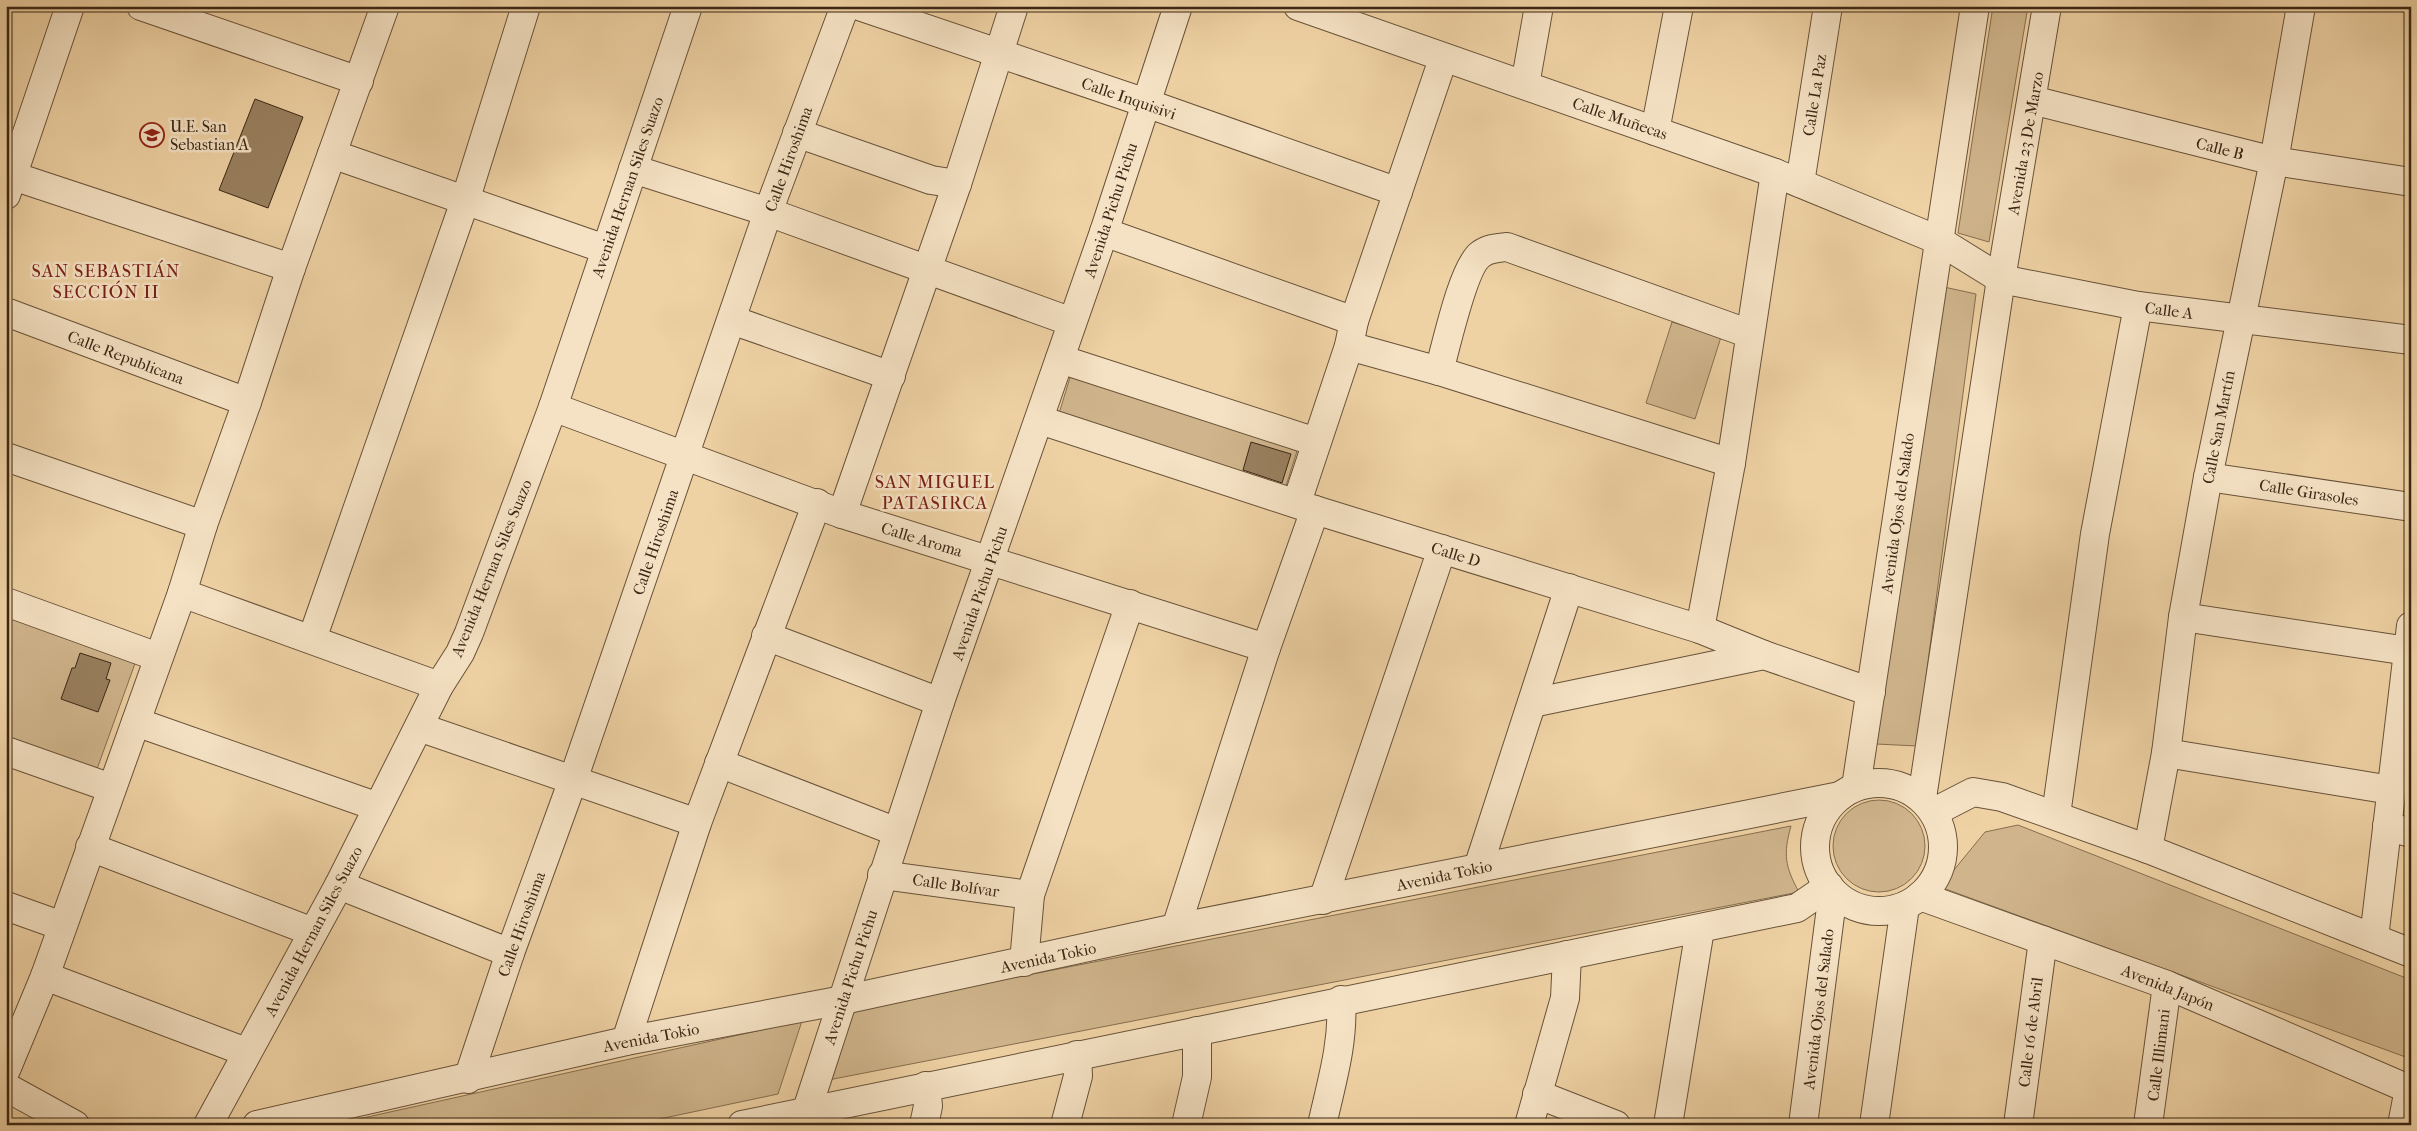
<svg xmlns="http://www.w3.org/2000/svg" width="2417" height="1131" font-family="'IM FELL French Canon',serif">
	<rect width="100%" height="100%" fill="#efd2a4"/>
	<filter id="stains"><feTurbulence type="fractalNoise" baseFrequency=".004" numOctaves="4"/><feColorMatrix values="0 0 0 0 .2 0 0 0 0 .09 0 0 0 0 .02 0 0 0 .5 -.17"/></filter>
	<radialGradient id="worn" r=".72"><stop offset=".6" stop-color="#630" stop-opacity="0"/><stop offset="1" stop-color="#630" stop-opacity=".3"/></radialGradient>
	<g fill="#d0b58c" stroke="#866e50">
		<polygon points="1993,6 2028,6 1989,242 1958,233"/>
		<polygon points="1944,287 1976,294 1917,746 1876,744"/>
		<polygon points="1672,322 1721,337 1695,419 1646,403"/>
		<polygon points="1072,371 1299,445 1284,492 1057,420"/>
		<polygon points="6,612 137,658 97,769 6,737"/>
		<circle cx="1879" cy="846" r="46"/>
		<polygon points="2018,825 2411,980 2411,1059 1940,887 1985,832"/>
		<path d="M1791,826C1783,854 1785,867 1799,892L823,1081L843,1011Z"/>
		<polygon points="802,1021 778,1094 631,1125 331,1125"/>
	</g>
	<g fill="#99805f" stroke="#3b2715">
		<polygon points="255,99 303,117 268,208 219,190"/>
		<polygon points="1251,442 1291,454 1282,483 1243,470"/>
		<polygon points="80,653 111,663 106,679 110,680 98,712 61,699 72,668 75,668"/>
	</g>
	<g fill="none" stroke-linecap="round" stroke-linejoin="round">
		<defs>
			<g id="minor">
				<polyline points="141,6 359,81"/>
				<polyline points="859,6 1146,103 1398,192"/>
				<polyline points="1298,6 1775,173 1938,240 2001,279 2138,306 2411,340"/>
				<polyline points="1525,85 1539,6"/>
				<polyline points="2032,100 2274,161 2411,182"/>
				<polyline points="1655,131 1679,6"/>
				<polyline points="797,133 931,180 957,184"/>
				<polyline points="332,154 605,249"/>
				<polyline points="633,169 768,212 1072,322"/>
				<polyline points="13,176 291,268"/>
				<polyline points="1800,183 1828,6"/>
				<polyline points="6,195 70,6"/>
				<polyline points="1104,232 1354,321"/>
				<polyline points="6,312 247,402"/>
				<polyline points="732,320 891,376"/>
				<polyline points="1349,346 1439,371 1731,463"/>
				<polyline points="1060,359 1316,442"/>
				<path d="M1439,371C1446,347 1463,266 1481,254C1489,248 1498,248 1507,247L1750,334"/>
				<polyline points="553,407 842,514 1266,648"/>
				<polyline points="1040,420 1315,510 1700,629 1764,655 1871,692"/>
				<polyline points="6,457 203,525"/>
				<polyline points="2208,477 2411,507"/>
				<polyline points="1297,502 1349,346 1354,321 1443,59"/>
				<polyline points="842,514 957,184 1014,6"/>
				<polyline points="182,593 439,686"/>
				<polyline points="6,602 158,657"/>
				<polyline points="2183,617 2408,651"/>
				<polyline points="1700,629 1731,463 1775,173"/>
				<polyline points="766,636 940,702"/>
				<polyline points="312,639 465,201 526,6"/>
				<polyline points="1532,703 1764,655"/>
				<polyline points="136,722 378,807"/>
				<polyline points="419,727 697,823"/>
				<polyline points="6,751 111,788"/>
				<polyline points="2166,753 2391,790"/>
				<polyline points="719,763 897,832"/>
				<circle cx="1879" cy="847" r="64"/>
				<polyline points="1856,787 1975,6"/>
				<polyline points="1922,798 2001,279 2047,6"/>
				<polyline points="1934,812 1973,792 2002,797 2148,849 2411,953"/>
				<polyline points="2056,815 2095,534 2138,306"/>
				<polyline points="2387,826 2411,833"/>
				<polyline points="90,847 313,932"/>
				<polyline points="2148,849 2166,753 2183,617 2208,477 2274,161 2301,6"/>
				<polyline points="1478,868 1569,588"/>
				<polyline points="882,875 1030,895"/>
				<polyline points="339,885 510,953"/>
				<polyline points="1920,896 2167,985 2411,1090"/>
				<polyline points="1323,900 1442,549"/>
				<polyline points="6,906 62,926"/>
				<polyline points="1176,928 1266,648 1315,510"/>
				<polyline points="2374,938 2411,626"/>
				<polyline points="1024,962 1030,895 1130,604"/>
				<polyline points="45,976 246,1052"/>
				<polyline points="626,1041 697,823 817,503"/>
				<polyline points="6,1070 45,976 182,593 203,525 247,402 291,268 385,6"/>
				<polyline points="468,1079 510,953 573,780 768,212 845,6"/>
				<polyline points="6,1087 75,1125"/>
				<polyline points="1537,1094 1616,1125"/>
				<polyline points="208,1125 339,885 439,686 460,653 469,633 553,407 688,6"/>
				<polyline points="257,1125 626,1041 843,1000 1176,928 1840,796"/>
				<polyline points="742,1125 1797,908 1829,886"/>
				<polyline points="802,1125 940,702 1104,232 1178,6"/>
				<polyline points="924,1125 928,1106 926,1086"/>
				<polyline points="1065,1125 1078,1076 1077,1055"/>
				<polyline points="1186,1125 1197,1077 1197,1031"/>
				<path d="M1322,1125C1331,1084 1344,1043 1341,1000"/>
				<polyline points="1529,1125 1565,998 1567,955"/>
				<polyline points="1668,1125 1700,929"/>
				<polyline points="1803,1125 1833,892"/>
				<polyline points="1874,1125 1905,906"/>
				<polyline points="2018,1125 2043,940"/>
				<polyline points="2148,1125 2167,985"/>
				<polyline points="2402,1125 2409,1089"/>
			</g>
		</defs>
		<use href="#minor" stroke="#685239" stroke-width="30"/>
		<use href="#minor" stroke="#f5e2c4" stroke-width="28"/>
	</g>
	<defs>
		<symbol id="school-ring" viewBox="-11 -11 22 22"><circle r="9.5" fill="#f5e2c4" stroke="#8f2418" stroke-width="1.5"/><path d="M0-5L7-2L0 1L-7-2ZM-4 1L0 2.5L4 1V4Q0 6-4 4Z" fill="#8f2418"/></symbol>
	</defs>
	<g fill-rule="evenodd">
		<use href="#school-ring" x="138" y="121" width="28" height="28"/>
	</g>
	<g text-anchor="middle" stroke-width="5" stroke-linejoin="round" paint-order="stroke">
		<g font-size="16" fill="#3b2715" stroke="#f5e2c4">
			<text transform="translate(1814 95) rotate(-81)" y="6">Calle La Paz</text>
			<text transform="translate(1129 98) rotate(19)" y="6">Calle Inquisivi</text>
			<text transform="translate(1620 118) rotate(19)" y="6">Calle Muñecas</text>
			<text transform="translate(2025 143) rotate(-80)" y="6">Avenida 23 De Marzo</text>
			<text transform="translate(2220 148) rotate(14)" y="6">Calle B</text>
			<text transform="translate(788 159) rotate(-70)" y="6">Calle Hiroshima</text>
			<text transform="translate(627 187) rotate(-71)" y="6">Avenida Hernan Siles Suazo</text>
			<text transform="translate(1110 210) rotate(-72)" y="6">Avenida Pichu Pichu</text>
			<text transform="translate(2169 310) rotate(7)" y="6">Calle A</text>
			<text transform="translate(126 357) rotate(21)" y="6">Calle Republicana</text>
			<text transform="translate(2218 427) rotate(-79)" y="6">Calle San Martín</text>
			<text transform="translate(2309 492) rotate(9)" y="6">Calle Girasoles</text>
			<text transform="translate(1897 513) rotate(-82)" y="6">Avenida Ojos del Salado</text>
			<text transform="translate(922 539) rotate(17)" y="6">Calle Aroma</text>
			<text transform="translate(655 542) rotate(-71)" y="6">Calle Hiroshima</text>
			<text transform="translate(1456 554) rotate(17)" y="6">Calle D</text>
			<text transform="translate(491 568) rotate(-68)" y="6">Avenida Hernan Siles Suazo</text>
			<text transform="translate(979 593) rotate(-71)" y="6">Avenida Pichu Pichu</text>
			<text transform="translate(1444 875) rotate(-12)" y="6">Avenida Tokio</text>
			<text transform="translate(956 885) rotate(8)" y="6">Calle Bolívar</text>
			<text transform="translate(521 924) rotate(-70)" y="6">Calle Hiroshima</text>
			<text transform="translate(313 931) rotate(-62)" y="6">Avenida Hernan Siles Suazo</text>
			<text transform="translate(1048 957) rotate(-12)" y="6">Avenida Tokio</text>
			<text transform="translate(850 977) rotate(-72)" y="6">Avenida Pichu Pichu</text>
			<text transform="translate(2168 987) rotate(22)" y="6">Avenida Japón</text>
			<text transform="translate(1818 1009) rotate(-83)" y="6">Avenida Ojos del Salado</text>
			<text transform="translate(2030 1032) rotate(-83)" y="6">Calle 16 de Abril</text>
			<text transform="translate(651 1037) rotate(-11)" y="6">Avenida Tokio</text>
			<text transform="translate(2158 1055) rotate(-83)" y="6">Calle Illimani</text>
		</g>
		<g font-size="16" fill="#3b2715" stroke="#f5e2c4" text-anchor="start">
			<text x="170" y="132">U.E. San<tspan x="170" dy="18">Sebastian A</tspan></text>
		</g>
		<g font-size="18" letter-spacing="1" fill="#7a1f14" stroke="#f5e2c4">
			<text x="106" y="277">SAN SEBASTIÁN<tspan x="106" dy="21">SECCIÓN II</tspan></text>
			<text x="935" y="488">SAN MIGUEL<tspan x="935" dy="21">PATASIRCA</tspan></text>
		</g>
	</g>
	<rect width="2417" height="1131" fill="none" stroke="#efd2a4" stroke-width="25"/>
	<rect x="8" y="8" width="2402" height="1116" fill="none" stroke="#3b2715" stroke-width="2.5"/>
	<rect x="12" y="12" width="2392" height="1106" fill="none" stroke="#3b2715"/>
	<rect width="100%" height="100%" filter="url(#stains)"/>
	<rect width="100%" height="100%" fill="url(#worn)"/>
</svg>
